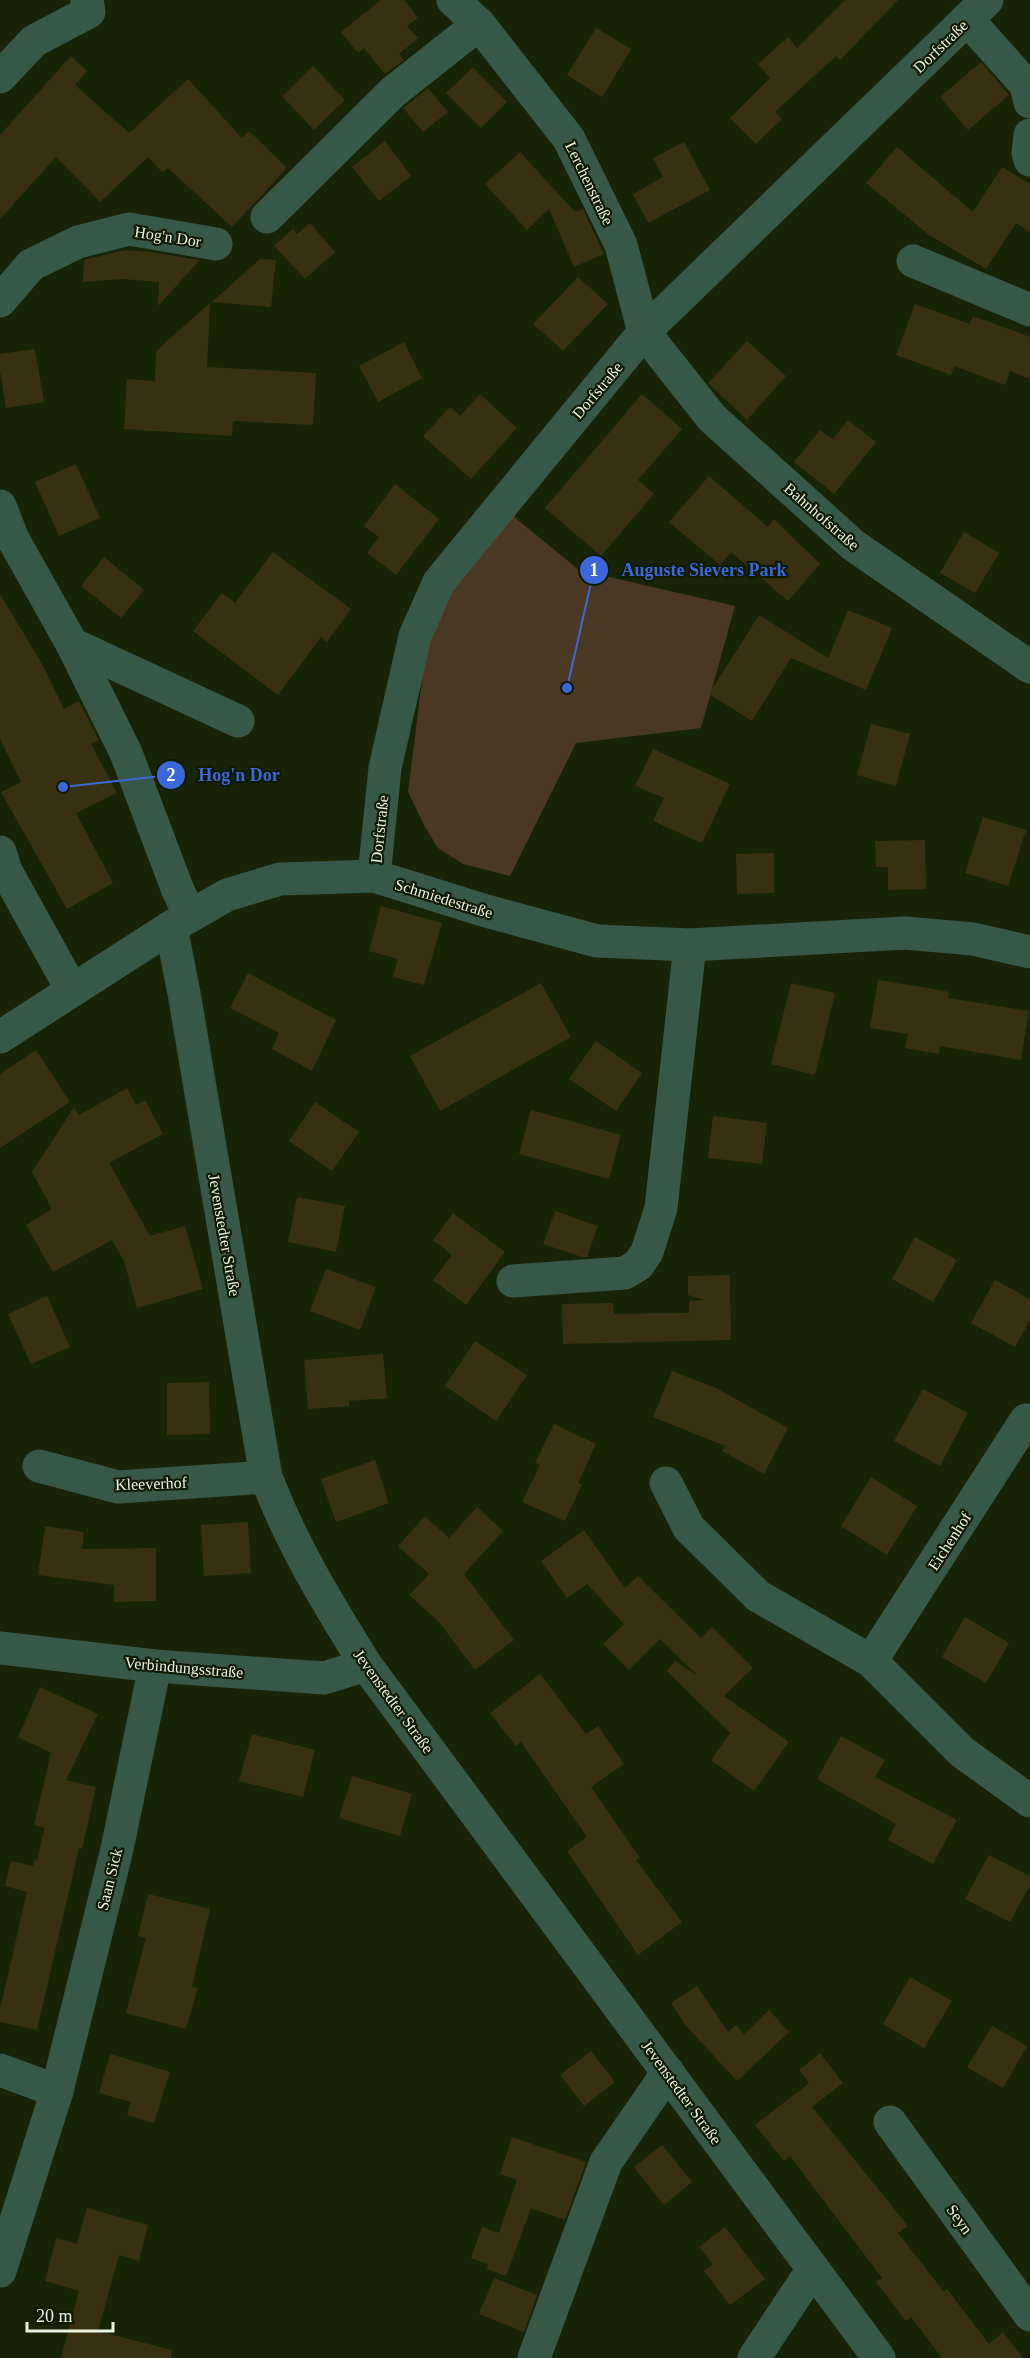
<svg xmlns="http://www.w3.org/2000/svg" width="1030" height="2358" font-family="'Times New Roman',serif">
	<rect width="100%" height="100%" fill="#172408"/>
	<polygon fill="#4a3824" points="513,516 579,570 735,606 701,728 576,743 510,876 463,864 438,848 425,827 408,792 426,648 453,588"/>
	<g fill="#373111">
		<polygon points="381,0 404,0 418,18 407,26 418,38 399,54 404,60 385,74 364,48 358,53 341,32"/>
		<polygon points="845,0 898,0 840,60 836,56 775,112 782,119 756,144 730,118 770,78 758,64 788,37 797,48"/>
		<polygon points="596,28 631,49 602,97 567,75"/>
		<polygon points="71,56 87,71 75,85 129,133 188,79 242,138 249,131 287,168 232,227 168,168 162,172 148,157 100,202 56,157 0,219 0,135"/>
		<polygon points="981,62 1009,95 968,130 940,97"/>
		<polygon points="313,66 345,100 314,130 282,96"/>
		<polygon points="473,67 507,102 481,128 446,93"/>
		<polygon points="428,88 448,112 423,132 403,108"/>
		<polygon points="385,141 411,176 379,201 352,167"/>
		<polygon points="684,142 710,190 648,223 633,194 663,177 653,158"/>
		<polygon points="897,147 973,212 1002,167 1030,184 1030,232 1016,223 986,269 929,235 866,183"/>
		<polygon points="520,152 575,212 583,209 604,254 574,267 549,209 527,230 485,184"/>
		<polygon points="310,223 335,252 305,279 274,246 293,229 297,234"/>
		<polygon points="125,250 150,252 200,260 158,306 159,282 122,279 83,282 84,260"/>
		<polygon points="260,259 276,260 271,307 212,302"/>
		<polygon points="578,277 608,304 563,351 533,324"/>
		<polygon points="210,303 207,367 316,373 313,425 233,421 232,436 124,429 127,379 155,381 156,351"/>
		<polygon points="915,304 970,324 973,316 1030,337 1030,379 1010,371 1005,385 954,366 951,375 896,355"/>
		<polygon points="747,341 786,376 747,420 708,383"/>
		<polygon points="404,342 422,378 378,402 359,366"/>
		<polygon points="35,349 44,402 6,408 0,371 0,354"/>
		<polygon points="480,394 517,428 471,479 423,436 450,407 460,416"/>
		<polygon points="642,394 682,429 638,480 654,494 601,556 545,508"/>
		<polygon points="848,420 876,442 834,494 794,462 820,430 833,439"/>
		<polygon points="76,464 100,518 59,536 35,482"/>
		<polygon points="709,476 768,527 774,519 820,564 788,601 731,552 720,565 669,522"/>
		<polygon points="395,484 439,519 396,575 367,553 379,537 364,526"/>
		<polygon points="964,532 999,553 975,593 940,573"/>
		<polygon points="273,552 351,609 327,642 321,637 278,695 193,631 222,593 235,603"/>
		<polygon points="104,557 144,590 121,618 81,586"/>
		<polygon points="0,594 41,662 64,709 79,701 99,740 91,744 117,793 76,813 113,883 67,909 1,792 21,782 0,739"/>
		<polygon points="848,610 892,628 866,690 791,658 752,721 709,694 759,615 828,658"/>
		<polygon points="871,724 910,734 896,786 857,775"/>
		<polygon points="653,749 730,784 702,843 653,821 664,798 635,786"/>
		<polygon points="983,817 1026,830 1008,886 965,873"/>
		<polygon points="925,840 926,889 888,890 888,867 876,867 875,841"/>
		<polygon points="774,853 774,893 737,894 736,854"/>
		<polygon points="381,906 442,923 424,985 393,977 398,959 369,951"/>
		<polygon points="248,973 336,1020 312,1071 272,1049 279,1033 230,1008"/>
		<polygon points="878,980 928,988 928,990 928,988 949,992 948,998 1029,1011 1021,1060 940,1046 939,1054 905,1048 908,1034 870,1028"/>
		<polygon points="541,983 571,1037 440,1111 410,1056"/>
		<polygon points="791,983 835,993 815,1075 771,1064"/>
		<polygon points="596,1041 642,1073 616,1111 569,1079"/>
		<polygon points="36,1050 70,1102 0,1148 0,1074"/>
		<polygon points="127,1088 136,1105 145,1100 163,1134 109,1163 150,1236 185,1226 203,1289 137,1308 124,1261 112,1240 53,1272 26,1225 52,1209 32,1172 74,1107 79,1115"/>
		<polygon points="315,1102 359,1132 332,1171 289,1141"/>
		<polygon points="531,1110 621,1135 609,1179 519,1154"/>
		<polygon points="713,1116 767,1123 762,1164 708,1158"/>
		<polygon points="297,1197 345,1206 336,1252 288,1242"/>
		<polygon points="555,1211 598,1226 587,1257 582,1257 543,1244"/>
		<polygon points="453,1213 505,1252 466,1305 433,1280 452,1255 433,1240"/>
		<polygon points="915,1237 957,1260 933,1302 892,1279"/>
		<polygon points="326,1269 376,1287 360,1330 310,1311"/>
		<polygon points="730,1275 731,1340 563,1344 562,1304 613,1303 614,1314 689,1313 689,1301 704,1300 688,1295 688,1276"/>
		<polygon points="995,1280 1030,1299 1030,1320 1015,1347 971,1323"/>
		<polygon points="47,1296 70,1347 31,1364 8,1314"/>
		<polygon points="475,1341 527,1375 496,1421 445,1386"/>
		<polygon points="383,1354 387,1398 349,1401 349,1406 308,1409 304,1360"/>
		<polygon points="672,1371 716,1388 788,1428 764,1474 722,1451 725,1446 653,1417"/>
		<polygon points="209,1382 210,1434 167,1435 167,1383"/>
		<polygon points="923,1389 968,1413 940,1466 894,1441"/>
		<polygon points="554,1424 596,1444 578,1483 582,1484 565,1521 522,1502 540,1465 535,1463"/>
		<polygon points="375,1460 389,1503 336,1522 321,1479"/>
		<polygon points="871,1477 917,1506 887,1555 841,1526"/>
		<polygon points="477,1507 503,1531 464,1574 514,1640 475,1670 439,1622 409,1595 429,1574 398,1546 425,1516 449,1538"/>
		<polygon points="248,1522 251,1573 204,1576 201,1525"/>
		<polygon points="45,1526 84,1532 82,1549 156,1548 156,1601 114,1602 114,1585 38,1575"/>
		<polygon points="584,1530 625,1588 638,1576 701,1638 712,1627 753,1668 724,1696 789,1742 754,1791 711,1760 730,1733 667,1671 675,1661 698,1676 660,1639 629,1670 603,1644 624,1624 587,1584 567,1598 541,1561"/>
		<polygon points="965,1617 1009,1643 986,1683 942,1657"/>
		<polygon points="540,1674 586,1734 598,1726 624,1764 591,1787 640,1858 636,1860 682,1922 638,1955 567,1851 587,1837 521,1742 516,1746 490,1713"/>
		<polygon points="40,1687 98,1714 66,1780 96,1787 82,1849 79,1848 37,2030 0,2022 0,2009 27,1892 5,1886 11,1861 33,1866 35,1859 37,1860 45,1826 44,1828 34,1825 51,1753 18,1737"/>
		<polygon points="252,1734 315,1750 303,1797 239,1781"/>
		<polygon points="841,1736 885,1760 875,1777 957,1820 933,1864 888,1840 896,1824 817,1779"/>
		<polygon points="352,1776 412,1794 400,1836 339,1818"/>
		<polygon points="989,1855 1030,1876 1030,1885 1010,1922 965,1899"/>
		<polygon points="148,1894 210,1909 192,1987 198,1988 186,2029 126,2013 146,1938 138,1936"/>
		<polygon points="910,1977 952,2001 924,2048 883,2024"/>
		<polygon points="697,1986 728,2032 736,2025 744,2034 769,2010 789,2032 737,2081 686,2026 671,2003"/>
		<polygon points="992,2026 1027,2046 1003,2088 967,2067"/>
		<polygon points="591,2051 615,2082 584,2106 560,2075"/>
		<polygon points="820,2053 843,2083 812,2107 908,2226 898,2233 944,2292 947,2289 989,2344 1003,2332 1023,2358 942,2358 911,2317 906,2321 876,2282 882,2278 790,2156 784,2161 755,2125 809,2083 799,2070"/>
		<polygon points="110,2054 170,2072 154,2123 127,2115 131,2102 99,2093"/>
		<polygon points="512,2137 586,2162 565,2220 531,2208 506,2276 487,2269 488,2264 471,2258 482,2227 499,2233 517,2180 500,2174"/>
		<polygon points="662,2145 692,2182 664,2205 634,2167"/>
		<polygon points="87,2208 148,2225 139,2261 119,2255 98,2331 172,2350 171,2358 61,2358 79,2291 45,2281 56,2238 77,2244"/>
		<polygon points="725,2227 765,2279 730,2305 704,2271 713,2264 699,2247"/>
		<polygon points="494,2278 537,2295 524,2332 479,2314"/>
	</g>
	<g fill="none" stroke-linecap="round" stroke-linejoin="round">
		<g stroke="#385847" stroke-width="33">
			<polyline points="453,0 479,24 569,139 621,245 644,332 712,418 853,545 1030,667"/>
			<polyline points="967,19 1026,85 1030,102"/>
			<polyline points="0,77 34,41 89,12 87,0"/>
			<polyline points="1030,135 1028,153 1030,160"/>
			<polyline points="267,217 393,92 479,24"/>
			<polyline points="913,261 1030,310"/>
			<polyline points="0,301 31,265 78,242 129,229 216,244"/>
			<polyline points="0,506 13,539 72,644 126,753 177,888 190,916"/>
			<polyline points="72,644 238,721"/>
			<polyline points="0,852 6,871 72,990"/>
			<polyline points="374,876 385,768 415,636 439,582 644,332 987,0"/>
			<path d="M171,927L184,993L266,1477C292,1545 328,1604 366,1665L879,2358"/>
			<polyline points="0,1037 171,927 227,895 280,879 374,876 486,911 597,941 690,945 905,933 973,939 1030,952"/>
			<polyline points="513,1281 625,1273 638,1265 647,1252 661,1208 690,945"/>
			<polyline points="39,1466 118,1487 266,1477"/>
			<polyline points="666,1483 689,1528 758,1596 871,1661 962,1752 1030,1801"/>
			<polyline points="0,1648 155,1666 324,1678 366,1665"/>
			<polyline points="871,1661 1026,1420"/>
			<polyline points="0,2070 57,2091"/>
			<polyline points="890,2122 1030,2315"/>
			<polyline points="0,2271 57,2091 117,1849 155,1666"/>
			<polyline points="534,2358 606,2162 668,2072"/>
			<polyline points="754,2358 813,2269"/>
		</g>
	</g>
	<g text-anchor="middle" stroke-width="4.5" stroke-linejoin="round" paint-order="stroke">
		<g font-size="16" fill="#eaf3e2" stroke="#0e1a02">
			<text transform="translate(940 46) rotate(-44)" y="6">Dorfstraße</text>
			<text transform="translate(590 183) rotate(64)" y="6">Lerchenstraße</text>
			<text transform="translate(168 236) rotate(9)" y="6">Hog'n Dor</text>
			<text transform="translate(597 390) rotate(-50)" y="6">Dorfstraße</text>
			<text transform="translate(822 516) rotate(41)" y="6">Bahnhofstraße</text>
			<text transform="translate(379 829) rotate(-84)" y="6">Dorfstraße</text>
			<text transform="translate(444 898) rotate(17)" y="6">Schmiedestraße</text>
			<text transform="translate(225 1235) rotate(80)" y="6">Jevenstedter Straße</text>
			<text transform="translate(151 1483) rotate(-2)" y="6">Kleeverhof</text>
			<text transform="translate(949 1541) rotate(-57)" y="6">Eichenhof</text>
			<text transform="translate(184 1667) rotate(5)" y="6">Verbindungsstraße</text>
			<text transform="translate(394 1701) rotate(54)" y="6">Jevenstedter Straße</text>
			<text transform="translate(109 1879) rotate(-76)" y="6">Saan Sick</text>
			<text transform="translate(682 2092) rotate(54)" y="6">Jevenstedter Straße</text>
			<text transform="translate(960 2219) rotate(54)" y="6">Seyn</text>
		</g>
	</g>
	<path fill="none" stroke="#3c67da" stroke-width="2" d="M567 688L594 570M63 787L171 775"/>
	<g fill="#3c67da" stroke="#0e1a02" stroke-width="2">
		<circle cx="567" cy="688" r="6"/>
		<circle cx="63" cy="787" r="6"/>
		<circle cx="594" cy="570" r="15"/>
		<circle cx="171" cy="775" r="15"/>
	</g>
	<g font-size="18" text-anchor="middle" font-weight="bold" fill="#fff">
		<text x="594" y="576">1</text>
		<text x="171" y="781">2</text>
	</g>
	<g font-size="18" text-anchor="middle" font-weight="bold" fill="#3c67da" stroke="#0e1a02" stroke-width="4.5" stroke-linejoin="round" paint-order="stroke">
		<text x="704" y="576">Auguste Sievers Park</text>
		<text x="239" y="781">Hog'n Dor</text>
	</g>
	<path d="M27 2322v9h86v-9" fill="none" stroke="#eaf3e2" stroke-width="3"/>
	<text x="36" y="2322" font-size="18" fill="#eaf3e2" stroke="#0e1a02" stroke-width="4.5" paint-order="stroke">20 m</text>
</svg>
